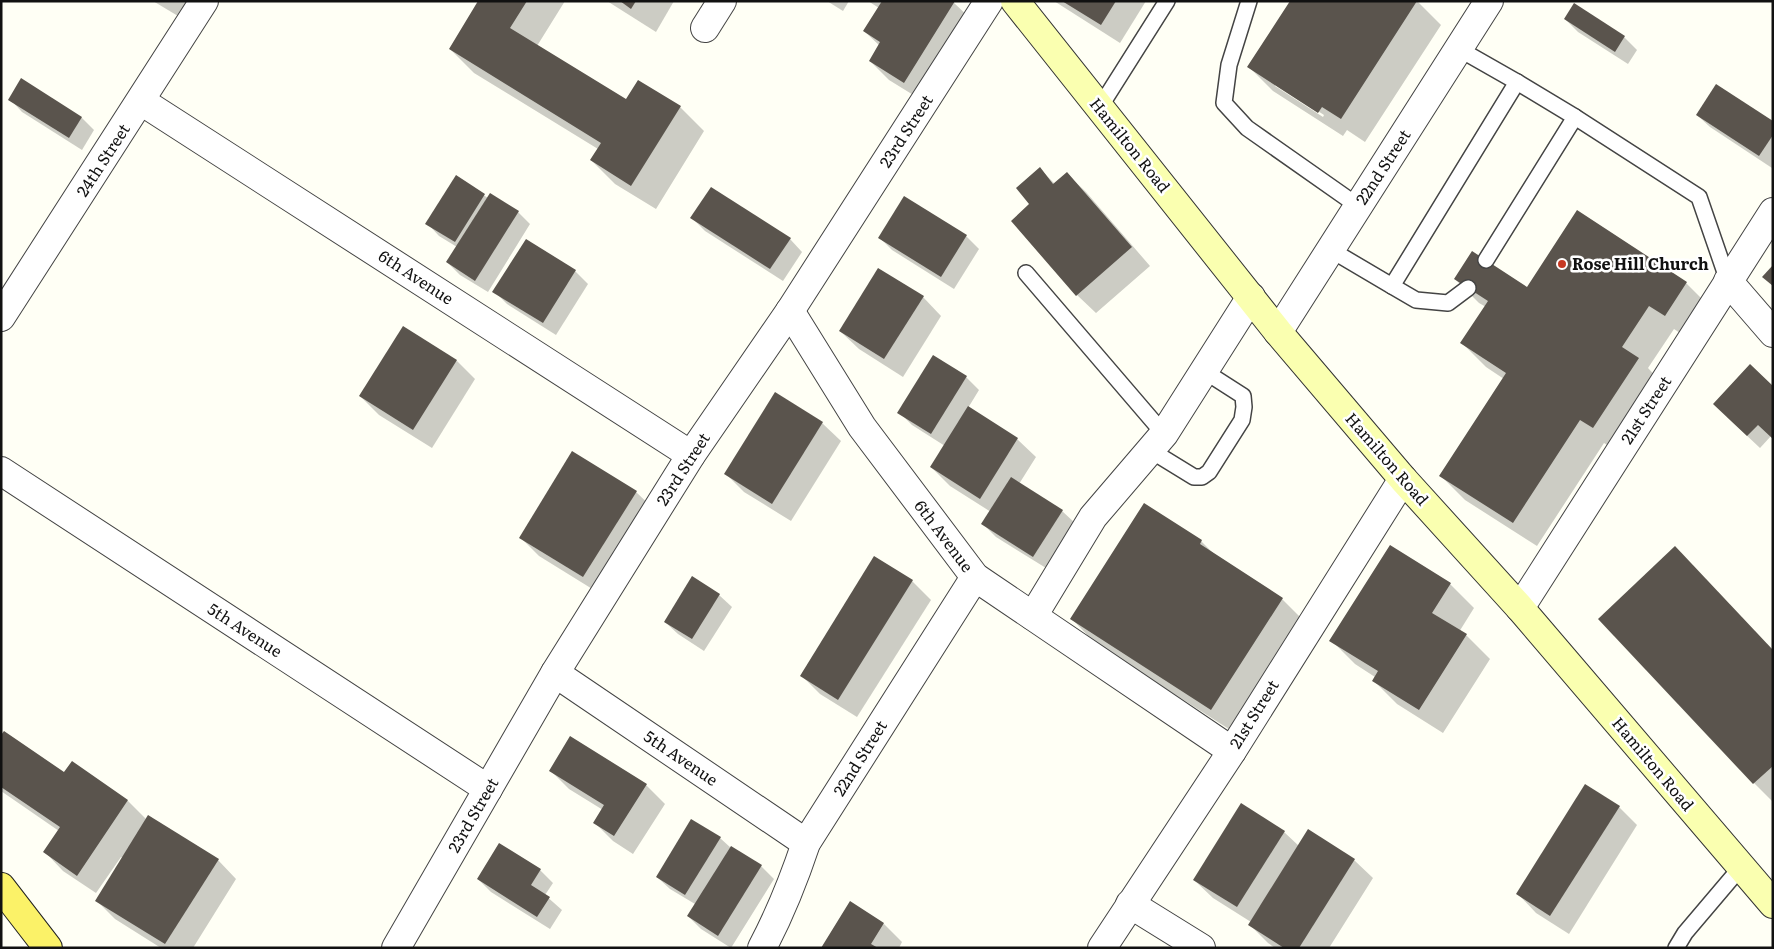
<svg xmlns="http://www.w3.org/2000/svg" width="1774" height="949" font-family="Literata,serif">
	<rect width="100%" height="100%" fill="#fffff5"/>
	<g fill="#0003" fill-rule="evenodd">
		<polygon points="153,1 187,1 178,16"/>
		<polygon points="480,1 565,1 537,46 627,101 680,107 704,131 656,209 615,184 591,160 598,149 474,73 450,49"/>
		<polygon points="607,1 674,1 656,32"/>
		<polygon points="827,1 849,1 843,11"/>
		<polygon points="868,1 952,1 973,21 923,101 889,80 870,61 880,46 864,31 879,8"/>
		<polygon points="1054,1 1146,1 1120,43"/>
		<path d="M1292,1H1417L1441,25L1365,142L1347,130L1343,136L1273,91L1249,67ZM1275,83L1324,115L1323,117L1275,86Z"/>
		<polygon points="1574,5 1624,37 1637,50 1628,64 1578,32 1565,19"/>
		<polygon points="22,80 82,118 94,130 82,150 22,112 10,99"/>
		<polygon points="1697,115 1773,122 1772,168 1710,127"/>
		<polygon points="1040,169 1055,184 1067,174 1086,192 1150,266 1096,313 1077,295 1031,204"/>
		<polygon points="456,177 488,198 518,212 530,224 488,292 460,275 447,262 457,247 439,236 427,223"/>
		<polygon points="692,218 790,239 802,252 783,281 705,231"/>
		<polygon points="966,236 979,249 954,289 892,250 879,237"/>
		<polygon points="526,240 575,271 588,284 556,335 507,304 494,291"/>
		<polygon points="1455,279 1527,288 1686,283 1710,307 1689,339 1674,329 1648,368 1662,383 1617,451 1604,443 1537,546 1465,500 1441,476 1504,379 1486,367 1462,343 1486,307 1479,303"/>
		<polygon points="923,297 941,316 903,377 859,349 840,331"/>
		<polygon points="934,357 966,377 979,390 968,408 1017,439 1036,457 1019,484 1062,511 1075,523 1046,568 996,537 983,524 991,512 950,486 931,467 945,446 912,425 899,412"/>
		<polygon points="457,361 475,379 432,448 379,415 360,396"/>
		<polygon points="1773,387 1771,436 1760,448 1727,417"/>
		<polygon points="822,423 841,441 791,521 744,492 726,474"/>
		<polygon points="636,492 655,510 602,595 539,556 521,538"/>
		<polygon points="1201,541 1215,555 1282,599 1306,623 1235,733 1095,643 1072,619"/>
		<polygon points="1390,546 1450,584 1474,608 1459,632 1466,635 1490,659 1443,733 1397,704 1373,680 1375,677 1355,664 1331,640"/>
		<polygon points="875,557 912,581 931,600 857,717 820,694 801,675"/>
		<polygon points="719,595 732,607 704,651 678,634 665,622"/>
		<polygon points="1600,619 1773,650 1773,802 1754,783"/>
		<polygon points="1,737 65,774 128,801 147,820 218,860 236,879 193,948 161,948 115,919 96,900 123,858 121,857 96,893 63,871 45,852 59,831 1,791"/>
		<polygon points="550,770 646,785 665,804 633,854 613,841 595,823 603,810 569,789"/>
		<polygon points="1619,807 1637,825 1569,934 1536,913 1518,894"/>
		<polygon points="1284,832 1299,846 1354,860 1373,878 1329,948 1275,948 1268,943 1250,925 1251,922 1213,898 1194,880"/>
		<polygon points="720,838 731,848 761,866 774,879 731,948 701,929 688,916 695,904 670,889 657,877"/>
		<polygon points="500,845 540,870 553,883 545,895 562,910 550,929 491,892 478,879"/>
		<polygon points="884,924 902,942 899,948 823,948"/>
	</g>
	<g fill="#5a544d">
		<polygon points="478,1 527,1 510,28 626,99 638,80 681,106 631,186 590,160 601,143 449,49"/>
		<polygon points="620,1 636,1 631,9"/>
		<polygon points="882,1 955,1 904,83 869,61 880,42 863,31"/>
		<polygon points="1062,1 1116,1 1101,25"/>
		<polygon points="1290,1 1417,1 1341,119 1322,107 1318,113 1247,67"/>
		<polygon points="1574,3 1625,36 1615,52 1564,19"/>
		<polygon points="21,78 82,117 69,138 8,100"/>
		<polygon points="1716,84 1773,121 1773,135 1759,156 1696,115"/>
		<polygon points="1040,167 1053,184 1067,172 1132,247 1076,296 1011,221 1029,204 1016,188"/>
		<polygon points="456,175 485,194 455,242 425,224"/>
		<polygon points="711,187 791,238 770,269 690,218"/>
		<polygon points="490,193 519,211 475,281 446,262"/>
		<polygon points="904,196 967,235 941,277 878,238"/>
		<polygon points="1577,210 1687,282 1665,316 1649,306 1622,347 1639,358 1593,428 1580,420 1513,523 1439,476 1506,373 1460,343 1488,301 1454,279 1472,251 1527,287"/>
		<polygon points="526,239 576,270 543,323 492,292"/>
		<polygon points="1773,265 1773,286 1762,277"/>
		<polygon points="878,268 924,296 884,359 839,331"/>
		<polygon points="403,326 457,360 413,430 359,396"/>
		<polygon points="933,355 967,376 931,434 897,413"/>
		<polygon points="1750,364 1773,386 1773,439 1758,425 1747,436 1713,404"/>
		<polygon points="775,392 823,422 772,504 724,474"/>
		<polygon points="968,406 1018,438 980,499 930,467"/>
		<polygon points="572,451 637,491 583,577 519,538"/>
		<polygon points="1011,477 1063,510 1033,557 981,524"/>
		<polygon points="1144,503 1202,540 1200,544 1283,598 1211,710 1070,619"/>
		<polygon points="1390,545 1451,583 1432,613 1467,634 1419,710 1372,681 1378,671 1329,641"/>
		<polygon points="1675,546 1773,650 1773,766 1753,784 1598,619"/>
		<polygon points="874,556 913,580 838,700 800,676"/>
		<polygon points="692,576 720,594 692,639 664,622"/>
		<polygon points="4,731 64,772 72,761 128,800 77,876 43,852 60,827 1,787 1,735"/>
		<polygon points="570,736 647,784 614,836 593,823 604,805 549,771"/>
		<polygon points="1585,784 1620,806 1550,916 1516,894"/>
		<polygon points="1241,803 1285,831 1237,907 1193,880"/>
		<polygon points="148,815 219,859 165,944 95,901"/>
		<polygon points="691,819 721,837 685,895 656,877"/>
		<polygon points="1308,829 1355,859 1299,948 1284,948 1248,925"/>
		<polygon points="499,843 541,869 531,885 550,897 537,917 477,879"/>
		<polygon points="731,846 762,865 718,936 687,916"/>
		<polygon points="850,901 884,923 871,944 878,948 821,948"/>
	</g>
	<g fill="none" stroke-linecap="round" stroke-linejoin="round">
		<defs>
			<g id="lane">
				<polyline points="1249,1 1229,65 1224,103 1247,128 1358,206"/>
				<polyline points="1100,107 1167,1"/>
				<polyline points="1575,117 1699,197 1728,281"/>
				<polyline points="1331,250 1392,286 1517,82 1459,49"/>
				<polyline points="1486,260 1575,117 1517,82"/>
				<polyline points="1026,273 1164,434"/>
				<polyline points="1392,286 1416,300 1448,303 1468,288"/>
				<polyline points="1150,450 1194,477 1202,477 1209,472 1242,420 1244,407 1243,396 1204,371"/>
				<polyline points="1676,948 1685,933 1741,867"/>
			</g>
			<g id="street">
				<polyline points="705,28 722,1"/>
				<polyline points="141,101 691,455"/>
				<polyline points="1728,281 1773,333"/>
				<polyline points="790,311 862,427 975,577 1232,751"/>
				<polyline points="1,317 204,1"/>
				<polyline points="1278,332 1489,1"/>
				<polyline points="1,471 488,789"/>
				<polyline points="1520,608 1773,212"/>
				<polyline points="1033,616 1093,517 1164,434 1251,297"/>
				<polyline points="555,673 806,843"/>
				<polyline points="1130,904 1201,948"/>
				<polyline points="396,948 555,673 691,455 790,311 989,1"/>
				<path d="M762,948C780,914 794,879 806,843L975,577"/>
				<polyline points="1102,948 1232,751 1403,479"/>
			</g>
			<polyline id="secondary" points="1015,1 1278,332 1403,479 1520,608 1773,904"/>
			<polyline id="primary" points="1,887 48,948"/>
		</defs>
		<use href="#lane" stroke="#444" stroke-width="18"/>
		<use href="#street" stroke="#444" stroke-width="30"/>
		<use href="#secondary" stroke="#333" stroke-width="30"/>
		<use href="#primary" stroke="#222" stroke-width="30"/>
		<use href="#lane" stroke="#fff" stroke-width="15"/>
		<use href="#street" stroke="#fff" stroke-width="28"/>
		<use href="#secondary" stroke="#faffb0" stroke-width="28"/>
		<use href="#primary" stroke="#fbf268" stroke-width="28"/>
	</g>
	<circle fill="#c63923" stroke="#fff" stroke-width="2" cx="1562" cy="264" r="5"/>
	<g text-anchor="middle" stroke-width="5" stroke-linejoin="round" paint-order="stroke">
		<g font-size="16" fill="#111" stroke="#fff">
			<text transform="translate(906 131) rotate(-57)" y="6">23rd Street</text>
			<text transform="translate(1130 145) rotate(51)" y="6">Hamilton Road</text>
			<text transform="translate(103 160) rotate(-57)" y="6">24th Street</text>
			<text transform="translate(1383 167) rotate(-57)" y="6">22nd Street</text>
			<text transform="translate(416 277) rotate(33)" y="6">6th Avenue</text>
			<text transform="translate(1646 410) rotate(-57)" y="6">21st Street</text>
			<text transform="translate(1387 459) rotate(49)" y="6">Hamilton Road</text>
			<text transform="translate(683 469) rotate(-57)" y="6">23rd Street</text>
			<text transform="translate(944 536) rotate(53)" y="6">6th Avenue</text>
			<text transform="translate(245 630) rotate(33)" y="6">5th Avenue</text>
			<text transform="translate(1254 714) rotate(-58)" y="6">21st Street</text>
			<text transform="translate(681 758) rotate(34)" y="6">5th Avenue</text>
			<text transform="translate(860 758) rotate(-58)" y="6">22nd Street</text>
			<text transform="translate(1653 764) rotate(50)" y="6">Hamilton Road</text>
			<text transform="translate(473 815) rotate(-60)" y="6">23rd Street</text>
		</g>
		<g font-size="16" font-weight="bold" fill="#111" stroke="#fff" text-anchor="start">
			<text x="1572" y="270">Rose Hill Church</text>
		</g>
	</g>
	<rect width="1774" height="949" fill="none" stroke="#111111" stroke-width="5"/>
</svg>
